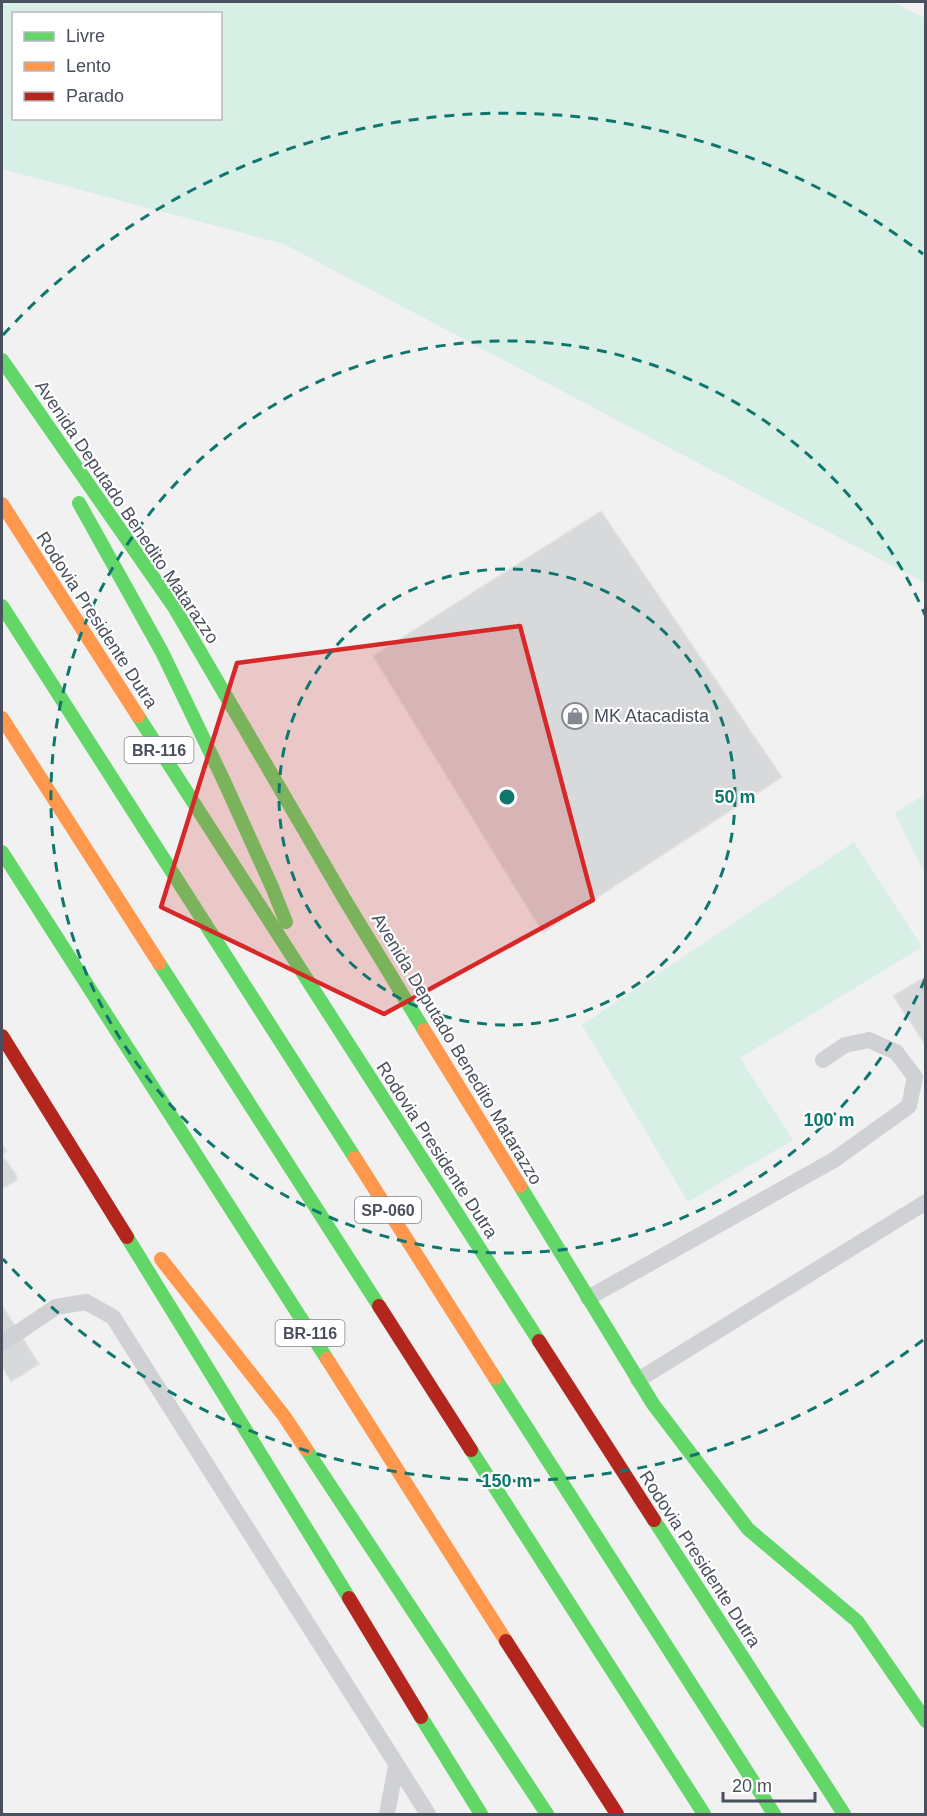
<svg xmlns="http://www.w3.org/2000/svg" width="927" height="1816" font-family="Helvetica,sans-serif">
	<rect width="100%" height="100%" fill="#f1f1f1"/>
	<g fill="#d7efe4" fill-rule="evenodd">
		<path d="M2,2H893L925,18V583L284,244L2,169ZM14,14H220V118H14Z"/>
		<polygon points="925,794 925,874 895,813"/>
		<polygon points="854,842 922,947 740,1058 793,1140 688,1202 582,1025"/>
	</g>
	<g fill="#d8d9db" stroke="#e2e3e4" stroke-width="1.5">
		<polygon points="601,511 782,777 543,933 373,656"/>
		<polygon points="926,976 926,1046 893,996"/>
		<polygon points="2,1144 7,1151 2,1155 16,1174 17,1180 2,1189"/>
		<polygon points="2,1305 39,1364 11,1382 2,1366"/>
	</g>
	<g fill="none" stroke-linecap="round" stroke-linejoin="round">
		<g stroke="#cfd1d4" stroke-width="16">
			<polyline points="588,1298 834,1160 909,1106 915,1077 896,1052 869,1040 845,1045 823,1060"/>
			<polyline points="2,1343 56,1307 86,1302 113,1317 428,1814"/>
			<polyline points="638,1380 926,1202"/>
			<polyline points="387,1814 396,1766"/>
		</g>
		<g stroke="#63d668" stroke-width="14">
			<polyline points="2,360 174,607 345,900 424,1030"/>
			<polyline points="79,503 162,652 223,779 272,887 286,922"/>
			<polyline points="2,606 355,1158"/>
			<polyline points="138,716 539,1341"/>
			<polyline points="2,852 327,1359"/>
			<polyline points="159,963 379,1306"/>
			<polyline points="520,1186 653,1404 748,1529 857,1621 926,1721"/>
			<polyline points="127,1237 349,1598"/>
			<polyline points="495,1378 774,1814"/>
			<polyline points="306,1449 547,1814"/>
			<polyline points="471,1450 704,1814"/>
			<polyline points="654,1520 844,1814"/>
			<polyline points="421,1717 481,1814"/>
		</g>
		<g stroke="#ff974d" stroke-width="14">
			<polyline points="2,504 138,716"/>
			<polyline points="2,718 159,963"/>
			<polyline points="424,1030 520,1186"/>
			<polyline points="355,1158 495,1378"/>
			<polyline points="161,1259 284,1416 306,1449"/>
			<polyline points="327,1359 506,1641"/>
		</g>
		<g stroke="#b3261e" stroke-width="14">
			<polyline points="2,1036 127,1237"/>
			<polyline points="379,1306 471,1450"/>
			<polyline points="539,1341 654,1520"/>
			<polyline points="349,1598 421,1717"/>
			<polyline points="506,1641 617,1814"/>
		</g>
	</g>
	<path fill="#d62828" fill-opacity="0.2" stroke="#d62828" stroke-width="4.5" stroke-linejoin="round" d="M520,626L593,900L384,1014L161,907L237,663Z"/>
	<g fill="none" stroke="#0f766e" stroke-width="3" stroke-dasharray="10 8">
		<circle cx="507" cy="797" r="228"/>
		<path d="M925 979A456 456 0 1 1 925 615"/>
		<path d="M923 1340A684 684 0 0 1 3 1259M3 335A684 684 0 0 1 923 254"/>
	</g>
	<defs>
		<symbol id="shop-ring" viewBox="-11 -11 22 22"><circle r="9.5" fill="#fff" stroke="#848890" stroke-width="1.5"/><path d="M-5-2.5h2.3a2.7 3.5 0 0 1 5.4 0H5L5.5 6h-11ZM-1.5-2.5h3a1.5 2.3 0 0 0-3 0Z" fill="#848890"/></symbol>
	</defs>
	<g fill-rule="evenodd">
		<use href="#shop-ring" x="560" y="701" width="30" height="30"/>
	</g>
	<g text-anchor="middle" stroke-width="4.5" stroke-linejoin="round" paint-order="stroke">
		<g fill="#fff" stroke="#80848d" stroke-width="1.5">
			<rect x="124.5" y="737" width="69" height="26" rx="4.5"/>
			<rect x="355" y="1197" width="66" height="26" rx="4.5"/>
			<rect x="275.5" y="1320" width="69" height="26" rx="4.5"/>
		</g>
		<g font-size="16" font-weight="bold" fill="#494f5c">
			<text x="159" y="756">BR-116</text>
			<text x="388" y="1216">SP-060</text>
			<text x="310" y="1339">BR-116</text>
		</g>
		<g font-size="18" fill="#494f5c" stroke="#fff">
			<text transform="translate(127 512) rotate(56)" y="6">Avenida Deputado Benedito Matarazzo</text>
			<text transform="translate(97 620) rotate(57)" y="6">Rodovia Presidente Dutra</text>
			<text transform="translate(457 1049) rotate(59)" y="6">Avenida Deputado Benedito Matarazzo</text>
			<text transform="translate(437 1150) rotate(57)" y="6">Rodovia Presidente Dutra</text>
			<text transform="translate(700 1559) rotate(57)" y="6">Rodovia Presidente Dutra</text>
		</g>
		<g font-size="18" fill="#494f5c" stroke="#fff" text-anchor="start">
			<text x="594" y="722">MK Atacadista</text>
		</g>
	</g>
	<circle cx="507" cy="797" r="9" fill="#0f766e" stroke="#fff" stroke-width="3"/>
	<g font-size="18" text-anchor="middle" font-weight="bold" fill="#0f766e" stroke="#fff" stroke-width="4.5" stroke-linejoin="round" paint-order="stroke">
		<text x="735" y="803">50 m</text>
		<text x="829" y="1126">100 m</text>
		<text x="507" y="1487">150 m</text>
	</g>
	<rect width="927" height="1816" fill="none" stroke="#494f5c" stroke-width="6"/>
	<rect x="12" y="12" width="210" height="108" fill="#ffffff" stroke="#b6b9be" stroke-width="1.5"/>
	<rect x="24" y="32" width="30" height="9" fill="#63d668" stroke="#b6b9be" stroke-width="1.5"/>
	<text x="66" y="42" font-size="18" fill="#494f5c">Livre</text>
	<rect x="24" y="62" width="30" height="9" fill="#ff974d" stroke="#b6b9be" stroke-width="1.5"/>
	<text x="66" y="72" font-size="18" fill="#494f5c">Lento</text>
	<rect x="24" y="92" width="30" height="9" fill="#b3261e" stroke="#b6b9be" stroke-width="1.5"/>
	<text x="66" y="102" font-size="18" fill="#494f5c">Parado</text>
	<path d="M723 1792v9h92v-9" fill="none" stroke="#494f5c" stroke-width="3"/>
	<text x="732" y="1792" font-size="18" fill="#494f5c" stroke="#ffffff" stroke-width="4.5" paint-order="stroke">20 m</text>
</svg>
